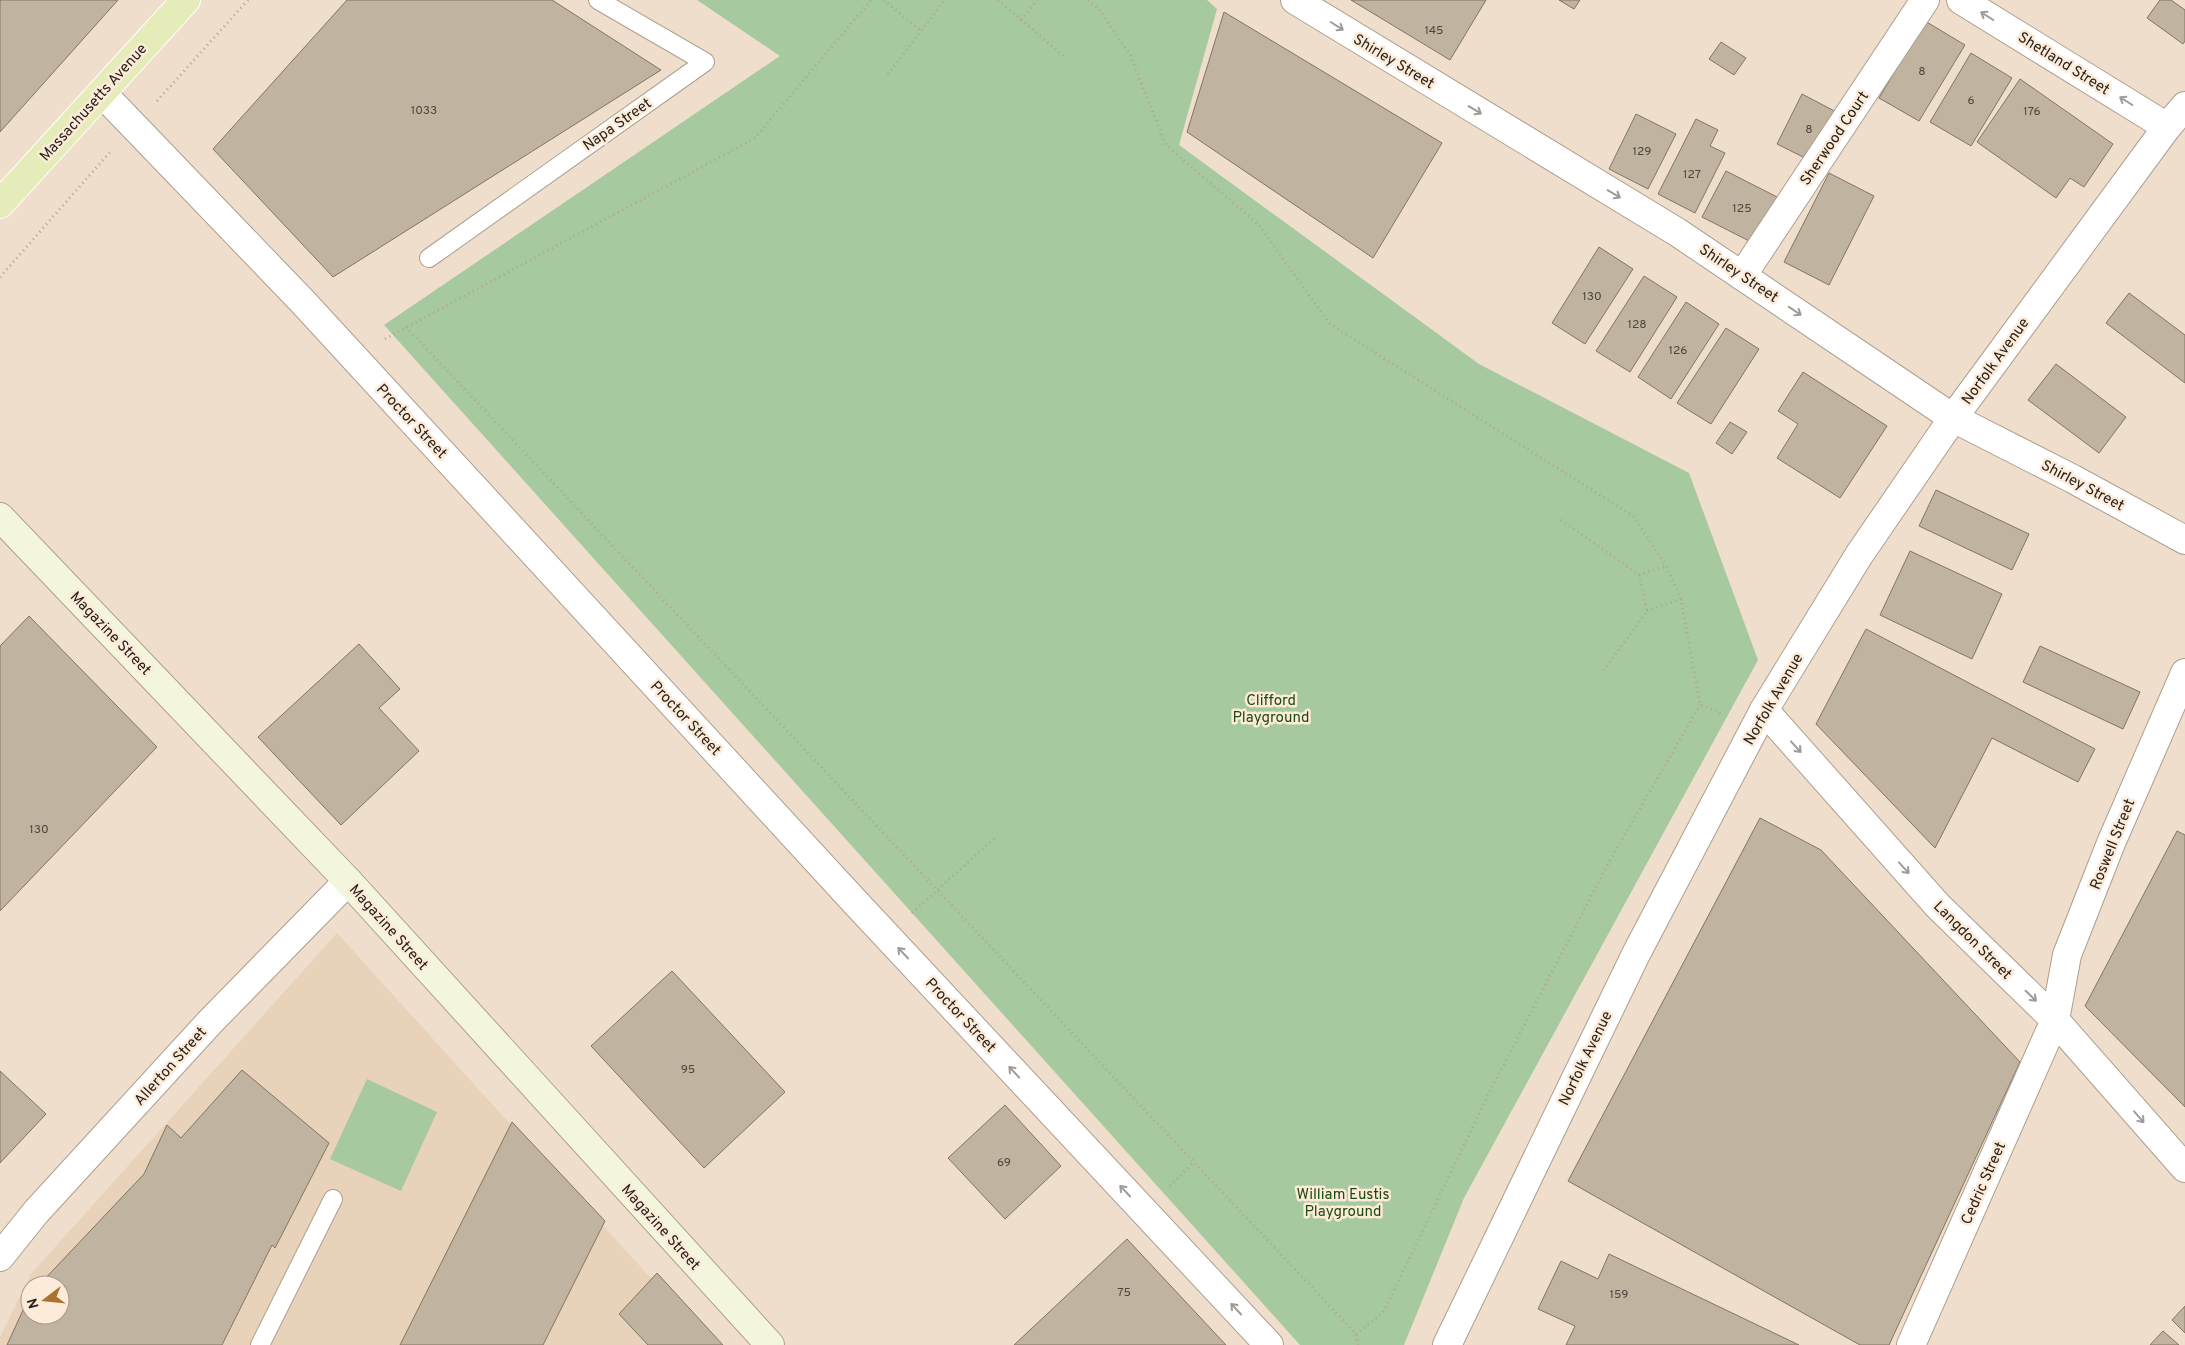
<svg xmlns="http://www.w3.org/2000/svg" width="2185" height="1345" font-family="Overpass,sans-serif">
	<rect width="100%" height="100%" fill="#efdecc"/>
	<path fill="#e8d2b9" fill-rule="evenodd" d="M337,933L491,1103L712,1345H0V1337L31,1274ZM30,1285H60V1315H30Z"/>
	<g fill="#a7c9a0">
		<polygon points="697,0 1207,0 1217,9 1179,145 1479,364 1689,473 1758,660 1464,1198 1404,1345 1300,1345 384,325 780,56"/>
		<polygon points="367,1079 437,1112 401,1191 330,1159"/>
	</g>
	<g fill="#c0b39f" stroke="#817563">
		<polygon points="0,0 118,0 0,132"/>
		<polygon points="347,0 552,0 661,70 333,277 213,149"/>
		<polygon points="1351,0 1486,0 1450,60"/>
		<polygon points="1559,0 1580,0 1574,9"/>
		<polygon points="2160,0 2171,0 2185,10 2185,41 2183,44 2147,18"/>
		<polygon points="1224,12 1442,143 1373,258 1187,132"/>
		<polygon points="1925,21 1965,45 1919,121 1879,98"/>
		<polygon points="1721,42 1746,58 1734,75 1709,59"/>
		<polygon points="1971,53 2012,78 1971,146 1930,122"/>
		<polygon points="2020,79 2113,144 2084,187 2070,178 2056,198 1977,142"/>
		<polygon points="1802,94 1840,114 1815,163 1777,144"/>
		<polygon points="1636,114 1676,134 1648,189 1609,169"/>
		<polygon points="1696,119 1718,130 1710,146 1725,153 1695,213 1658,194"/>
		<polygon points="1726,171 1783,200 1759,246 1702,217"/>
		<polygon points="1829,173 1874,196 1829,285 1784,262"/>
		<polygon points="1599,247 1633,269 1585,344 1552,323"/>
		<polygon points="1644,276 1677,297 1630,372 1596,351"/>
		<polygon points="2129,293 2185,335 2185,383 2106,323"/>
		<polygon points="1686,302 1719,324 1671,399 1638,377"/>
		<polygon points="1726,328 1759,349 1711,424 1677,403"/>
		<polygon points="2056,364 2126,417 2099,453 2028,400"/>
		<polygon points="1803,372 1887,426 1840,498 1777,458 1798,424 1778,411"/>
		<polygon points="1730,422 1747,432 1732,454 1716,443"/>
		<polygon points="1936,490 2029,534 2012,570 1919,526"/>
		<polygon points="1910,551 2002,594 1972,659 1880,615"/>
		<polygon points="29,616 157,747 0,911 0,646"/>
		<polygon points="1866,629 2095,749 2078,782 1992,738 1935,848 1816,724"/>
		<polygon points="359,644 400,689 379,708 419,751 341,825 258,737"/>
		<polygon points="2040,646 2140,692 2123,729 2023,682"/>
		<polygon points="1760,818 1821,850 2020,1062 1889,1345 1860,1345 1568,1181"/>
		<polygon points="2177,831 2185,835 2185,1107 2085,1006"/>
		<polygon points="672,971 785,1092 704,1168 591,1046"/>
		<polygon points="242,1070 329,1143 275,1248 272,1245 222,1345 7,1345 30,1295 30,1315 60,1315 60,1285 39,1285 144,1174 167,1125 181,1138"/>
		<polygon points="0,1071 46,1114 0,1163"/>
		<polygon points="1005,1105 1061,1166 1005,1219 948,1158"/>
		<polygon points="512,1122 605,1221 543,1345 400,1345"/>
		<polygon points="1127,1239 1226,1345 1014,1345"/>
		<polygon points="1609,1254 1799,1345 1566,1345 1575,1326 1538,1309 1561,1261 1598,1279"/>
		<polygon points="657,1273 723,1345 648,1345 619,1314"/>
		<polygon points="2185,1306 2185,1333 2172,1320"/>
		<polygon points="2163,1331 2179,1345 2150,1345"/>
	</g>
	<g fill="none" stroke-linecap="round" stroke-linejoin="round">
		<defs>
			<g id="service">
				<polyline points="429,258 705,62 598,0"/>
				<polyline points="260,1345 333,1199"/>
			</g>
			<g id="minor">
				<polyline points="1295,0 1677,232 1953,418 2073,479 2185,540"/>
				<polyline points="1961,0 2167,127"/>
				<polyline points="102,93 303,302 855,902 1269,1345"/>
				<polyline points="1742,276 1925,0"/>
				<polyline points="1764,710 1938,906 2055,1020 2185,1168"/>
				<polyline points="0,1257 36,1212 210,1022 348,881"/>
				<polyline points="1447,1345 1636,954 1764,710 1859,555 1953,418 2167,127 2185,106"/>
				<polyline points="1911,1345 2055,1020 2067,955 2111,843 2185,673"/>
			</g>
			<polyline id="secondary" points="0,517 348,881 770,1345"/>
			<polyline id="primary" points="0,204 186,0"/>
		</defs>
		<use href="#service" stroke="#ae9f8d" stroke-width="20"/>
		<use href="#minor" stroke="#ae9f8d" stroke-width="30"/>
		<use href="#secondary" stroke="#ae9f8d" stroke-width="30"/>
		<use href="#primary" stroke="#fff" stroke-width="30"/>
		<g stroke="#b2a496" stroke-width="3" stroke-dasharray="1 4" stroke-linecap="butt">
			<polyline points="884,0 921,31"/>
			<polyline points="998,0 1065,57"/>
			<polyline points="1088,0 1098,8 1130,55 1166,145 1258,224 1330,324 1633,516 1666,566 1681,599 1700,705 1717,711 1723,716"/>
			<polyline points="1021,20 1037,0"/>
			<polyline points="888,74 945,0"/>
			<polyline points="157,101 248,0"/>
			<polyline points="0,277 110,152"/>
			<polyline points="406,327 1356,1334 1358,1345"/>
			<polyline points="385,339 755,138 871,0"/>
			<polyline points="1561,520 1639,575 1647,611 1602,673"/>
			<polyline points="1639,575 1666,566"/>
			<polyline points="1647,611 1681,599"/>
			<polyline points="912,913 997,836"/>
			<polyline points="1170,1186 1194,1162"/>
			<polyline points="1356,1334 1383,1313 1489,1093 1609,862 1700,705"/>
		</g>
		<use href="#service" stroke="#fff" stroke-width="18"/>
		<use href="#minor" stroke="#fff" stroke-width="28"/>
		<use href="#secondary" stroke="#f3f5dc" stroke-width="28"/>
		<use href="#primary" stroke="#e6ecb9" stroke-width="28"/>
	</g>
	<defs><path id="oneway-shaft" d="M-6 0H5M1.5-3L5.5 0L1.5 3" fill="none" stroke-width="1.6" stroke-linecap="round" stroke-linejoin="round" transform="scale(1.25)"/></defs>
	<g stroke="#9e9c98">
		<use href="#oneway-shaft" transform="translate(1987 16) rotate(-148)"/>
		<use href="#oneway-shaft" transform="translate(1337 26) rotate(32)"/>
		<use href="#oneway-shaft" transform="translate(2126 101) rotate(-148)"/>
		<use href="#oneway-shaft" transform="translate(1475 110) rotate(31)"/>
		<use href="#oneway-shaft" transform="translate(1614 194) rotate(31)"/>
		<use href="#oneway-shaft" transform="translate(1795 311) rotate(34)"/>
		<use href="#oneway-shaft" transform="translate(1796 747) rotate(48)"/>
		<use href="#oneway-shaft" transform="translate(1904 868) rotate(48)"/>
		<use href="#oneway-shaft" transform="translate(903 953) rotate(-133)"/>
		<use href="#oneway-shaft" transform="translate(2031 996) rotate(44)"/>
		<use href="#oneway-shaft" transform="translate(1014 1072) rotate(-133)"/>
		<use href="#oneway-shaft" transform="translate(2139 1117) rotate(49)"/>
		<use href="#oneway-shaft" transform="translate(1125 1191) rotate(-133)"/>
		<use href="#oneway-shaft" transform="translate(1236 1309) rotate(-133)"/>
	</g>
	<g text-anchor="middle" stroke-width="5" stroke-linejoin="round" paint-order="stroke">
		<g font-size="12" fill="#4e463c">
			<text x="1434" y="34">145</text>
			<text x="1922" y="75">8</text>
			<text x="1971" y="104">6</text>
			<text x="424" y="114">1033</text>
			<text x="2032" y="115">176</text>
			<text x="1809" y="133">8</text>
			<text x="1642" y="155">129</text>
			<text x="1692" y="178">127</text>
			<text x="1742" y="212">125</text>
			<text x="1592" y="300">130</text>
			<text x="1637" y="328">128</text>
			<text x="1678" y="354">126</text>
			<text x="39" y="833">130</text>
			<text x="688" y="1073">95</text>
			<text x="1004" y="1166">69</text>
			<text x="1124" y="1296">75</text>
			<text x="1619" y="1298">159</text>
		</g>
		<g font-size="15" fill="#28221b" stroke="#fcebd9">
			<text transform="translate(1394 61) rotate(31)" y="5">Shirley Street</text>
			<text transform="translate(2064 63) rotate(32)" y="5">Shetland Street</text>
			<text transform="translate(93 102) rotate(-48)" y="5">Massachusetts Avenue</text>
			<text transform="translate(617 124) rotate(-35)" y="5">Napa Street</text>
			<text transform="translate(1834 138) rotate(-56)" y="5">Sherwood Court</text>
			<text transform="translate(1739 273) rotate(34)" y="5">Shirley Street</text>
			<text transform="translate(1995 361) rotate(-54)" y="5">Norfolk Avenue</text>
			<text transform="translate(412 421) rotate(47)" y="5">Proctor Street</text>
			<text transform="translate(2083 485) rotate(28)" y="5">Shirley Street</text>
			<text transform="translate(111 633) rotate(46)" y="5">Magazine Street</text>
			<text transform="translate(1773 699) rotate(-60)" y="5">Norfolk Avenue</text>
			<text transform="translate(686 718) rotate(47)" y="5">Proctor Street</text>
			<text transform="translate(2112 844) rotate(-68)" y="5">Roswell Street</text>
			<text transform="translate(389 927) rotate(48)" y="5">Magazine Street</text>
			<text transform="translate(1973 940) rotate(45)" y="5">Langdon Street</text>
			<text transform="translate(961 1015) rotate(47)" y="5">Proctor Street</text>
			<text transform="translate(1585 1058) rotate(-64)" y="5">Norfolk Avenue</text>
			<text transform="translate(170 1066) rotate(-48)" y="5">Allerton Street</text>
			<text transform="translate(1983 1183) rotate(-66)" y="5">Cedric Street</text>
			<text transform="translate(661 1227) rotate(48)" y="5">Magazine Street</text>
		</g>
		<g font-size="15" fill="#1a4b0f" stroke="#fcebd9">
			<text x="1271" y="705">Clifford<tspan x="1271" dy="17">Playground</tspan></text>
			<text x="1343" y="1199">William Eustis<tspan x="1343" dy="17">Playground</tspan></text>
		</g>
	</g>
	<g transform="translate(45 1300) rotate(254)"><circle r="24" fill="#fcebd9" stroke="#a79b8d"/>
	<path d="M0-4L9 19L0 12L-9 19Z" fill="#a8742d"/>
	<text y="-8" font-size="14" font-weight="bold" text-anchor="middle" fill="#28221b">N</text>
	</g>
</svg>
